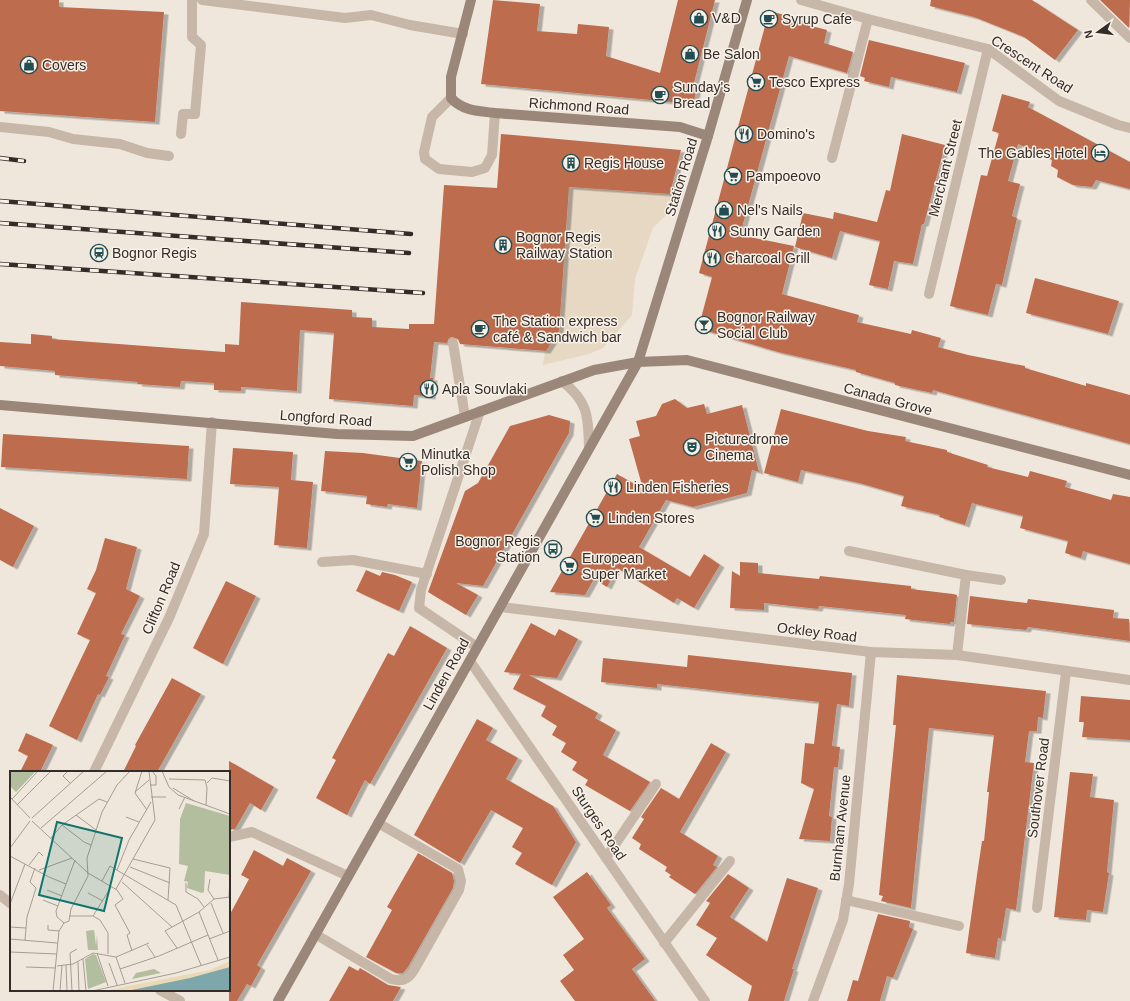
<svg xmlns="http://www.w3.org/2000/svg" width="1130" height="1001" font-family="Arial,sans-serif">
	<defs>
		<filter id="shadow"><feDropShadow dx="4.5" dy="2.5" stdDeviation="0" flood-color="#0004"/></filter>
	</defs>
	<rect width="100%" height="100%" fill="#f0e7dc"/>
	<polygon fill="#e7d8c4" points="569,187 679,194 668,213 653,228 635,279 632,315 603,348 589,354 543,365"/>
	<g fill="#bd6c4d" filter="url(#shadow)">
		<polygon points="0,0 59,0 59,7 164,12 155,122 0,111"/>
		<polygon points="493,0 540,4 537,31 577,34 578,24 609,27 606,56 660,73 678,0 715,0 694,83 698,85 693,104 481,84"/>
		<polygon points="931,0 1032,0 1078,30 1055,60 1024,37 974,17 930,6"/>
		<polygon points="1100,0 1130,0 1129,28"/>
		<polygon points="769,11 801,19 800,23 827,30 824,43 853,52 847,73 789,56 740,235 794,246 782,294 859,315 857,322 911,334 912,330 941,338 938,347 968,355 1025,366 1025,368 1086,386 1086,383 1130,395 1130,444 933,390 932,393 895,385 895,383 856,372 856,370 778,352 704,330 700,322 712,277 699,273"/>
		<polygon points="869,40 965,63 957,92 891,77 889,87 864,81 865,78 860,76"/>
		<polygon points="1002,94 1030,102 1028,107 1130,162 1130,189 1096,180 1092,187 1073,185 1057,177 1058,170 1051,166 1052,160 1018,144 1008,181 1020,184 1012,216 1017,218 1002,285 996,284 988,315 950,306 981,175 987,176 999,133 992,131"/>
		<polygon points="501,134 681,150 670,194 569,187 559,331 546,351 460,344 458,339 452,337 449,338 447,343 434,342 430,378 433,378 431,397 414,395 413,406 329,399 334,333 300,330 297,391 241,387 241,391 214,390 214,383 181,381 180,387 137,384 138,382 55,375 55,371 0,366 0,342 31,344 31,334 52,336 52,339 225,352 225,344 239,345 241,302 352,310 352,317 372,318 372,327 409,329 409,324 434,324 444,185 497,188"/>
		<polygon points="902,134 945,145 924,224 922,224 913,264 894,261 888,289 869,285 880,241 840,231 832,258 795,247 803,213 833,219 834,212 877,222 886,190 890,191"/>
		<polygon points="1035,278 1119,301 1108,334 1026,313"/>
		<polygon points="675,399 687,408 704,404 707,414 742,405 759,472 752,470 747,493 693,507 666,500 639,547 690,577 704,554 720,565 694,608 677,598 674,603 617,568 607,587 594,579 585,595 550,592 617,474 643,489 629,439 640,436 636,421 656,416 662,404"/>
		<polygon points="781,409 868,431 906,437 905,441 947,450 947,452 988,465 987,467 1028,477 1030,471 1067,481 1065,487 1111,500 1113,494 1130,497 1130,564 1083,551 1081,558 1065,553 1068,541 1020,528 1023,516 972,503 965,525 939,517 940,515 901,506 904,496 859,483 801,470 798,482 764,473"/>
		<polygon points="549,415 570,421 569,433 483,586 456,583 478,595 466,615 428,592 465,491 478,483 510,426"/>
		<polygon points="3,434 189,446 187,479 1,467"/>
		<polygon points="233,448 293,452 291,480 313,482 307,548 274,545 279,487 230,484"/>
		<polygon points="325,451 363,453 422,461 417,508 388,504 387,507 366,504 367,496 321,491"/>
		<polygon points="0,508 34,526 13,567 0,560"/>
		<polygon points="105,538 137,547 126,589 140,596 121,634 125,635 106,676 109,677 100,695 98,694 77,740 49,726 90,640 77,634 96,593 87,589 96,570"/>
		<polygon points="740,562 758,563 758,573 819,579 820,576 911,586 911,589 953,594 957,595 954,622 950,622 950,624 905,619 906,615 819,606 818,609 764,603 764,610 730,608 732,571 740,576"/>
		<polygon points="366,570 380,576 382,572 395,575 412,582 399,611 356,591"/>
		<polygon points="226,581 256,596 223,664 193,648"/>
		<polygon points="970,596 1027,603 1028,599 1114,610 1113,618 1129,619 1130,641 1028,627 1026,630 967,624"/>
		<polygon points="531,623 555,636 559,629 578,639 557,678 529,675 598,713 595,718 616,730 603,755 650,782 630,811 585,785 588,780 572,770 577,762 561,752 566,743 552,735 557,726 541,716 546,706 513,689 521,674 504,672"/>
		<polygon points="410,626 447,648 370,784 365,780 347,815 316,798 336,760 332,758 388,653 394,656"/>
		<polygon points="688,655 852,673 849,706 837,704 832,746 840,747 838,767 834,767 829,816 832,817 830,841 799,839 814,789 801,783 805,743 814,744 819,702 657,684 657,688 601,682 603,658 687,667"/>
		<polygon points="897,675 1046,691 1043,718 1038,717 1037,731 1029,731 1025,762 1034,763 1016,910 1006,908 1001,939 998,938 995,958 966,953 977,875 982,841 984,841 989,792 987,792 994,735 929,728 911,908 881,901 883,896 879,895 896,725 893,725"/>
		<polygon points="172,678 201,694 157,772 123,772 136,746 135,745"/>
		<polygon points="1081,696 1130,700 1130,740 1082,737 1084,722 1079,722"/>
		<polygon points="477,719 493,728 486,740 518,758 506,779 553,806 576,842 552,885 515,864 522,853 512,847 523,828 491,810 460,863 414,835"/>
		<polygon points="26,733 53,745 40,772 20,772 28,756 18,751"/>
		<polygon points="711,743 726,752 680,832 718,856 713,865 717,867 695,894 669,877 671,875 665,871 667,867 639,849 641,844 632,838 644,819 641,817 661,788 679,799"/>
		<polygon points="229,761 274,787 261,810 250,803 235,829 229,830"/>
		<polygon points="1070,772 1093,774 1090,797 1114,800 1107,872 1109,873 1103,912 1087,910 1086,920 1054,917"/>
		<polygon points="254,850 283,866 287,858 311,871 257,965 261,968 251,986 247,984 237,1001 229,1001 229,916 249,879 241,875"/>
		<polygon points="418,853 452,873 454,881 453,888 408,967 403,973 396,973 366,957 392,910 387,907"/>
		<polygon points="587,872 611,905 607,908 645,959 632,969 655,1001 575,1001 560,981 574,970 563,955 584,939 553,897"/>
		<polygon points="728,874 749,888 730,917 767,942 787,878 818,888 792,969 794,969 784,1001 748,1001 752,986 706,955 717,938 696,925 710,903 706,901"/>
		<polygon points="878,914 910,921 909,927 913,929 893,978 887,976 880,1001 847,1001 853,980 858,981"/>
		<polygon points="349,966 358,971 360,968 388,985 401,987 393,1001 329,1001"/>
	</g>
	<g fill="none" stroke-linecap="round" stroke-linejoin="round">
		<g stroke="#c7b7a9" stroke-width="10">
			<polyline points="202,0 345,18 371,15 410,25 463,34"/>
			<polyline points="1091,0 1130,38"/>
			<polyline points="451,98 432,117 424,152 425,159 439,169 472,172 485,168 492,155 495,113"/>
			<polyline points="0,127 49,132 73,139 120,144 147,153 169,156"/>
			<polyline points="181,134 183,114 195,114 201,45 192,37 192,0"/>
			<polyline points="832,158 868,19"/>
			<polyline points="453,343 465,417"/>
			<path d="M562,381C589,402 588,417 589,448"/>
			<polyline points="849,551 966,575 957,655"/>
			<polyline points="322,562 353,560 427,574"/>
			<polyline points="966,575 1001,580"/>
			<polyline points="477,647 419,608 421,590 480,411"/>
			<polyline points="229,837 252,832 348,876"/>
			<polyline points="606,858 656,784"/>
			<polyline points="846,900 959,926"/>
			<path d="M315,934L391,979C402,982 408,980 414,970L459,890L461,881L458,869L378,823"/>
			<polyline points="664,943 730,861"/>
		</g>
		<g stroke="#c7b7a9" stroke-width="10">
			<polyline points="801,0 868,19 988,49 1059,101 1118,125 1130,128"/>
			<polyline points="929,294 988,49"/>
			<polyline points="501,607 871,652 957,655 1130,680"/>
			<polyline points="470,661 705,1001"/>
			<polyline points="94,772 169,618 204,534 212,422"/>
			<polyline points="0,895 11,904"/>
			<polyline points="1037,908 1066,672"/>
			<polyline points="160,990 180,1001"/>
			<polyline points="813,1001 843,920 849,884 871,652"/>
		</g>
		<g stroke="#9a877a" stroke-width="10">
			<path d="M471,0L451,77V98C463,111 478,111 495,113L680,127L708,136"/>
			<polyline points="0,405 337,434 413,436 594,370 638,362 687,360 1130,475"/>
			<polyline points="278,1001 638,362 708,136 747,0"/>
		</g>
		<defs>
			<g id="rail">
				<polyline points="0,158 24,161"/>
				<polyline points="0,201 411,234"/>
				<polyline points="0,223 409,253"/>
				<polyline points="0,264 423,293"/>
			</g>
		</defs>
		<use href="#rail" stroke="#342c28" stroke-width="4.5"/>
		<use href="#rail" stroke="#f8f1e8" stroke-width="3" stroke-dasharray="9" stroke-linecap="butt"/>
	</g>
	<defs>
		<symbol id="shop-ring" viewBox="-11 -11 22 22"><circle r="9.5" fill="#f8f1e8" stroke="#214e53" stroke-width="1.5"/><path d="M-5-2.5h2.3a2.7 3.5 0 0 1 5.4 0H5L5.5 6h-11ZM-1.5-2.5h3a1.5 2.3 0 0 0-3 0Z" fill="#214e53"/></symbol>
		<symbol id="cafe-ring" viewBox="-11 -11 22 22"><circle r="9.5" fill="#f8f1e8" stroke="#214e53" stroke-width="1.5"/><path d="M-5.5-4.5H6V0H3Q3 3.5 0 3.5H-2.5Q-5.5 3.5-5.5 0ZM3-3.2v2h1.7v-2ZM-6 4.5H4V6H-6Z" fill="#214e53"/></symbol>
		<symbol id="supermarket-ring" viewBox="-11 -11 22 22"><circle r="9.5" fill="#f8f1e8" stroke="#214e53" stroke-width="1.5"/><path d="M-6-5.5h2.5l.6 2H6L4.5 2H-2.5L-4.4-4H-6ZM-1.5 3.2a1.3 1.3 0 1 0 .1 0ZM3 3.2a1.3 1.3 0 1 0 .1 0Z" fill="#214e53"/></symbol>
		<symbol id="restaurant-ring" viewBox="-11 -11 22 22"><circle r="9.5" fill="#f8f1e8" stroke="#214e53" stroke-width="1.5"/><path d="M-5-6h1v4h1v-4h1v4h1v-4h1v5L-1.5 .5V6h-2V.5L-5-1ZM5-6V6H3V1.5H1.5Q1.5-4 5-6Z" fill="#214e53"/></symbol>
		<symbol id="hotel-ring" viewBox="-11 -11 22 22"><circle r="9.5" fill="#f8f1e8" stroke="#214e53" stroke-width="1.5"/><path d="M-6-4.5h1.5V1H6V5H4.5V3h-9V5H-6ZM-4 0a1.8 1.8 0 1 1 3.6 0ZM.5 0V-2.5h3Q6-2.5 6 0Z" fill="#214e53"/></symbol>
		<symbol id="building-ring" viewBox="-11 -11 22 22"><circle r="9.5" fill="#f8f1e8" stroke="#214e53" stroke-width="1.5"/><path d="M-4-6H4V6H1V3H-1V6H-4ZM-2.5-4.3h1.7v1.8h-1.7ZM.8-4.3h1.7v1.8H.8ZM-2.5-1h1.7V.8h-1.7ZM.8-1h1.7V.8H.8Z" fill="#214e53"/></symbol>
		<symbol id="station-ring" viewBox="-11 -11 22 22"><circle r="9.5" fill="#f8f1e8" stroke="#214e53" stroke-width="1.5"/><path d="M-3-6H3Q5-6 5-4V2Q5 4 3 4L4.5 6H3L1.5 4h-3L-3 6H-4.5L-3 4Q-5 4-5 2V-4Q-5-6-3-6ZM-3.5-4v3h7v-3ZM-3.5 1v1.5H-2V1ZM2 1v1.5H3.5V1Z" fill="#214e53"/></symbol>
		<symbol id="bar-ring" viewBox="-11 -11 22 22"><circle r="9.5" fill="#f8f1e8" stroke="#214e53" stroke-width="1.5"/><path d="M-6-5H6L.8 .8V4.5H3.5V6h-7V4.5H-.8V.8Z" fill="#214e53"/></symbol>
		<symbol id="theatre-ring" viewBox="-11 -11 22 22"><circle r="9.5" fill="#f8f1e8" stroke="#214e53" stroke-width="1.5"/><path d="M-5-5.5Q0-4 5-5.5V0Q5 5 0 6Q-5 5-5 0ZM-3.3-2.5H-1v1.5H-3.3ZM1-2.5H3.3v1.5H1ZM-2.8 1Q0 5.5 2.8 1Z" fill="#214e53"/></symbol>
		<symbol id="bus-ring" viewBox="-11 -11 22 22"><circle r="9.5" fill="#f8f1e8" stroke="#214e53" stroke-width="1.5"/><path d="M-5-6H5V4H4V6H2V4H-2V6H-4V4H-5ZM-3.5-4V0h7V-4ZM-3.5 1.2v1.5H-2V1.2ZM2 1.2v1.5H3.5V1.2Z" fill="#214e53"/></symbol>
	</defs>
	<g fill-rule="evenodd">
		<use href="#shop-ring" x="689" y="8" width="20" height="20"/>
		<use href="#cafe-ring" x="759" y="9" width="20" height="20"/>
		<use href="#shop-ring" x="680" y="44" width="20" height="20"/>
		<use href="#shop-ring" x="19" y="55" width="20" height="20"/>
		<use href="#supermarket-ring" x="746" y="72" width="20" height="20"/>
		<use href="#cafe-ring" x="650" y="85" width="20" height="20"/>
		<use href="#restaurant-ring" x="734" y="124" width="20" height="20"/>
		<use href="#hotel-ring" x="1090" y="143" width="20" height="20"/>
		<use href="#building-ring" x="561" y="153" width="20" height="20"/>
		<use href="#supermarket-ring" x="723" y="166" width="20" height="20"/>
		<use href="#shop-ring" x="714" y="200" width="20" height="20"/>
		<use href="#restaurant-ring" x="707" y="221" width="20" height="20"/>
		<use href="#building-ring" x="493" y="235" width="20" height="20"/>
		<use href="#station-ring" x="89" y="243" width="20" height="20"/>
		<use href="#restaurant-ring" x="702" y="248" width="20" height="20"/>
		<use href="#bar-ring" x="694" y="315" width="20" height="20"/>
		<use href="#cafe-ring" x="470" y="319" width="20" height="20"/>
		<use href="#restaurant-ring" x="419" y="379" width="20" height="20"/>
		<use href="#theatre-ring" x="682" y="437" width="20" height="20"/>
		<use href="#supermarket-ring" x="398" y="452" width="20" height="20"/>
		<use href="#restaurant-ring" x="603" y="477" width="20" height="20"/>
		<use href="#supermarket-ring" x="585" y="508" width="20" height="20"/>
		<use href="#bus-ring" x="543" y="539" width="20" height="20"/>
		<use href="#supermarket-ring" x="559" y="556" width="20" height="20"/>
	</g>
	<g text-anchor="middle" stroke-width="3" stroke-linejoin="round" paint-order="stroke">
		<g font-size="14" fill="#342c28" stroke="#f8f1e8" text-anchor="start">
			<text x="712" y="23">V&amp;D</text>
			<text x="782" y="24">Syrup Cafe</text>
			<text x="703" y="59">Be Salon</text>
			<text x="42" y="70">Covers</text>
			<text x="769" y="87">Tesco Express</text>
			<text x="673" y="92">Sunday's<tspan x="673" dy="16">Bread</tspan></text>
			<text x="757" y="139">Domino's</text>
			<text x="1087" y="158" text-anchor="end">The Gables Hotel</text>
			<text x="584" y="168">Regis House</text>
			<text x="746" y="181">Pampoeovo</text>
			<text x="737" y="215">Nel's Nails</text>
			<text x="730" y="236">Sunny Garden</text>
			<text x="516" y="242">Bognor Regis<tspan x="516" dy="16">Railway Station</tspan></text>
			<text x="112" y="258">Bognor Regis</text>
			<text x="725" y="263">Charcoal Grill</text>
			<text x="717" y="322">Bognor Railway<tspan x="717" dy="16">Social Club</tspan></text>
			<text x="493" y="326">The Station express<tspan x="493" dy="16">café &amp; Sandwich bar</tspan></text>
			<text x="442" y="394">Apla Souvlaki</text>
			<text x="705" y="444">Picturedrome<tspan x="705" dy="16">Cinema</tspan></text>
			<text x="421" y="459">Minutka<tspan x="421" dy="16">Polish Shop</tspan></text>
			<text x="626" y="492">Linden Fisheries</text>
			<text x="608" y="523">Linden Stores</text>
			<text x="540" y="546" text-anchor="end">Bognor Regis<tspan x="540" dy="16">Station</tspan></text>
			<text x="582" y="563">European<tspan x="582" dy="16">Super Market</tspan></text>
		</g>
		<g font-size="14" fill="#342c28" stroke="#f8f1e8">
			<text transform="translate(1032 64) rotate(33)" y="5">Crescent Road</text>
			<text transform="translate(579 106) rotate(4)" y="5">Richmond Road</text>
			<text transform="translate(945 168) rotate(-76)" y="5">Merchant Street</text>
			<text transform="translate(681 177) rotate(-73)" y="5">Station Road</text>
			<text transform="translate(888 399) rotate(15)" y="5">Canada Grove</text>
			<text transform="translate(326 418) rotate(4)" y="5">Longford Road</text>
			<text transform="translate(161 598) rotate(-67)" y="5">Clifton Road</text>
			<text transform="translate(817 632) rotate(7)" y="5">Ockley Road</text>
			<text transform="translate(446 674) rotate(-61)" y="5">Linden Road</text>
			<text transform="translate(1038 788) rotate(-83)" y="5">Southover Road</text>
			<text transform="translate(599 823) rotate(56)" y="5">Sturges Road</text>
			<text transform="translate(840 828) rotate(-84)" y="5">Burnham Avenue</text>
		</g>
	</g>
	<g transform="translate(10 771)">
		<rect width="220" height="220" fill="#f0e7dc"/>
		<path d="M0,0H26L6,21L0,15ZM176,32L220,45V104L195,100L194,121L192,122L177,117L178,111L174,110L178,95L169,93L170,48ZM84,159L85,166H82H85L86,175L87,164L88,179H78L76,160ZM83,183L86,184L96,211L78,218L75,188ZM144,198L151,202L122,208L126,202Z" fill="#b2be9d"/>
		<path d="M220,190V216L208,220H93L200,199Z" fill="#e9d9b5"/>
		<path d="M220,196V220H117L180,207Z" fill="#7da7ab"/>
		<path fill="none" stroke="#a59c94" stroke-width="1" d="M58,0L53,5L60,12M152,0L159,16L168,24L220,43M159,8L195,9L197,17L196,34M197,12L202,7L220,10M140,14H146V5L142,0M163,17L184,30M125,21L139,9M125,22L132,0M125,22L137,39M0,26L20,47M141,26H156M2,28L28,0M7,34L41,0M169,38L175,26M66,44L86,59M116,46L129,51M22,47L74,0M22,50L78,102L107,119L113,128L105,134L120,162L117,164L122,180M52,54L74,71L81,74M31,57L97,0M41,67L52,54L89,28L97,31M0,77L20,50M0,85L39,106L56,113M123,88L160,97L158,129M19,94L29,81L33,85M120,96L160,112M29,99L62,87M107,99L119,69L141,31M200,108L198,119L204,128M92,110L100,95L166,134L191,194M112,111L162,156M176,112V121L188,128L194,136M106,118L145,49L139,0M37,119L52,125M78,122L93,130M219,126L220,107M33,129L48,135M201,132L213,162M0,133L15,93M189,141L208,189M59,145H83L90,149L98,162V183M83,145L101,116M54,152L47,146L46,140L65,89M38,154V159L49,160M0,156L16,157M0,168L47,172M199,168L220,160M15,169L17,146L26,117L20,111L25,97M137,174L145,186M167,177L155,160L189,141L204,128L220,126M0,181L47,183M87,182L98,215M106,186L115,212M73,188L76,220M68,191L69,220M99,192L107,214M56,194L57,220M47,195L63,193L83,182L106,186L139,172M16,196L46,197M110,198L149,185L198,164M43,220L49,160L54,152L59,150L61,138L78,105L77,87L92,41L107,14L120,0M50,220L52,194M62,220L60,182L67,178M82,220L166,202L220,186"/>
		<path fill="#0f766e" fill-opacity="0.15" stroke="#0f766e" stroke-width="2" d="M47,51L112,67L94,140L29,124Z"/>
		<rect width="220" height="220" fill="none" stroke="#342c28" stroke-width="2"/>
	</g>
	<g transform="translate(1098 32) rotate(256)" stroke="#f8f1e8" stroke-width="3" paint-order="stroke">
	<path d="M0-3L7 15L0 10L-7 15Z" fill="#342c28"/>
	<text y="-6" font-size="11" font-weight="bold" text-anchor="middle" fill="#342c28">N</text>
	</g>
</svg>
